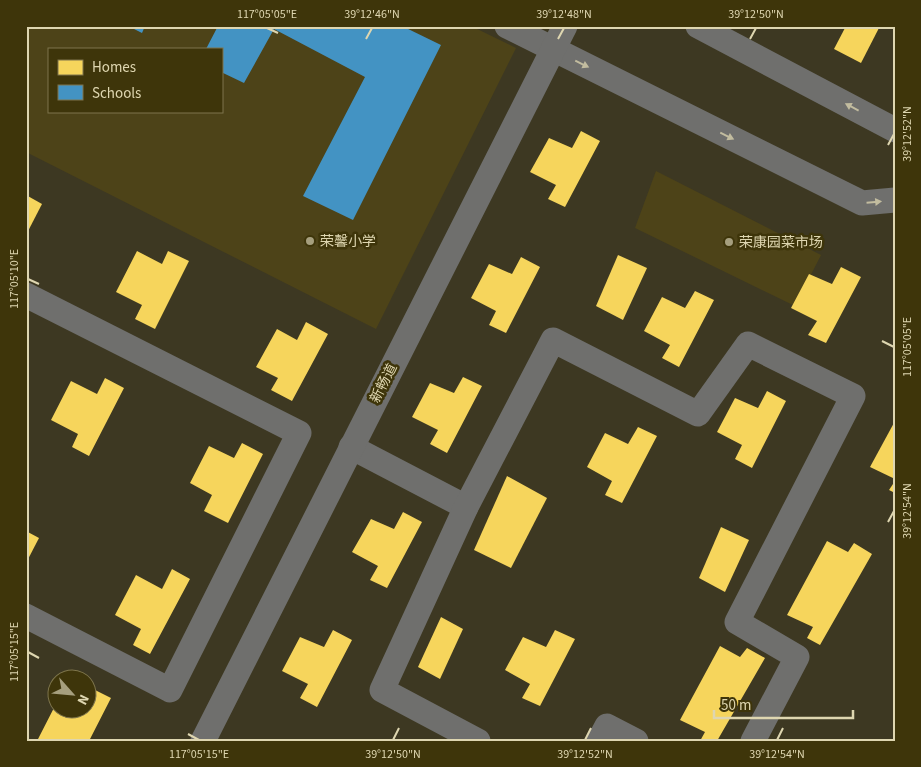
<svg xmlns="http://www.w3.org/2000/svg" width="921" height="767" font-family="'Source Sans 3','Noto Sans SC',sans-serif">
	<rect width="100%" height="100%" fill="#3d3822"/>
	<g fill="#4d4318" fill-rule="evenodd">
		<path d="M26,26H471L516,48L376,329L26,152ZM49,49H221V111H49Z"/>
		<polygon points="656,171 821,255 795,306 635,228"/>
	</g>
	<g fill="#f6d55c">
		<polygon points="846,26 880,26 861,63 834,49"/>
		<polygon points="581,131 600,141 565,207 548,199 556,185 530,172 549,138 572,148"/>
		<polygon points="26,195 42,204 26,235"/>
		<polygon points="137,251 162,264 168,251 189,261 155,329 135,319 142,305 116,292"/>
		<polygon points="618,255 647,268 623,320 596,306"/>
		<polygon points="521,257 540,267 506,333 489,325 496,311 471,298 489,264 512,274"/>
		<polygon points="841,267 861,277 826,343 808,335 817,321 791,308 809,274 832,284"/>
		<polygon points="695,291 714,300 679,367 662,358 670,345 644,331 662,297 685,308"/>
		<polygon points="306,322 328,334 292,401 271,390 278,378 256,367 277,329 297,340"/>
		<polygon points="463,377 482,386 447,453 430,444 438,430 412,417 430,383 454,393"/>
		<polygon points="105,378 124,388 89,456 72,447 78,434 51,420 71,381 97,394"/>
		<polygon points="767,391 786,401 752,468 735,459 742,445 717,432 735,398 758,408"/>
		<polygon points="895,421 895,479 870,467"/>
		<polygon points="638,427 657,436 622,503 605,495 612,481 587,467 605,433 628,444"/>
		<polygon points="242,443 263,454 228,523 204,511 212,495 190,483 209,446 234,458"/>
		<polygon points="507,476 547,498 511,568 474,550"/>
		<polygon points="895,481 895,493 889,490"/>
		<polygon points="403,512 422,522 387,588 370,580 378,566 352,552 371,519 394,529"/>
		<polygon points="721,527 749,540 725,592 699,578"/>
		<polygon points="26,531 39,538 26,563"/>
		<polygon points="827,541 848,552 854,543 872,554 820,645 807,638 813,627 787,615"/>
		<polygon points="172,569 190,579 150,654 133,645 141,629 115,615 136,575 162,589"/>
		<polygon points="441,617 463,629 440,679 418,667"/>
		<polygon points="333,630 352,640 317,707 300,698 308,684 282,671 300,637 324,647"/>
		<polygon points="555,630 575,639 540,706 522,698 530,684 505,670 523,637 546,647"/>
		<polygon points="720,646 740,657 747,648 765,658 717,741 700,741 705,732 680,720"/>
		<polygon points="95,690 111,698 89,741 37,741 58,700 58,710 88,710 88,700 90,701"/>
	</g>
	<g fill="#4393c3">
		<polygon points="128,26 145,26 142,33"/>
		<polygon points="218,26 402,26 441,45 353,220 303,196 365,77 274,29 244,83 221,72 221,49 206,49"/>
	</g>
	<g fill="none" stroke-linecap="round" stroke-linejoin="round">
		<g stroke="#6f6f6d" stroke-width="25">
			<polyline points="507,26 862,203 895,200"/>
			<polyline points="698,26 895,130"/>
			<polyline points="26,295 299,433 170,690 26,616"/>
			<polyline points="351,447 466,507"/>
			<polyline points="203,741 565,26"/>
			<polyline points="478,741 382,690 466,507 553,340 698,414 748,344 853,396 737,622 797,657 753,741"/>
			<polyline points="599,741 607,726 636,741"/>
		</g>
	</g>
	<defs><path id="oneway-solid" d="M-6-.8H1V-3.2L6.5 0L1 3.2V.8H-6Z" transform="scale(1.25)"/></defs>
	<g fill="#c2bc9f">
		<use href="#oneway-solid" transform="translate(582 64) rotate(26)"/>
		<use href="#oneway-solid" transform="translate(852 107) rotate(-152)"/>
		<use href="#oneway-solid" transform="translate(727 136) rotate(26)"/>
		<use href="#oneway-solid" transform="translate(874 202) rotate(-5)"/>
	</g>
	<path fill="none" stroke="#ded6b0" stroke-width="2" d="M267,28L278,33M366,39L372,28M558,39L564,28M750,39L756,28M888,145L894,134M28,279L39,284M882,341L894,347M888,522L894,511M28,652L39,658M188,734L199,740M393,740L399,728M585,740L591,728M777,740L783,728"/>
	<g fill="#a69f7e" stroke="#3e350a" stroke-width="2">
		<circle cx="310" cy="241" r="5"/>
		<circle cx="729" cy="242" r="5"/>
	</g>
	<g text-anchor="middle" stroke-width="5" stroke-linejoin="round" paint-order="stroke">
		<g font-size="14" fill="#ded6b0" stroke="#3e350a" text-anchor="start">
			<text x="320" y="246">荣馨小学</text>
			<text x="739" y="247">荣康园菜市场</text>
		</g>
		<g font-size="14" fill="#ded6b0" stroke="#3e350a">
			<text transform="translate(383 383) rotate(-63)" y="5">新畅道</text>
		</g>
	</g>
	<rect width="921" height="767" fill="none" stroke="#3e350a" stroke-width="55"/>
	<rect x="48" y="48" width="175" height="65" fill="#3e350a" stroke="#7e754c"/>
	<rect x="58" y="60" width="25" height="15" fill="#f6d55c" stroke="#7e754c"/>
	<text x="92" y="72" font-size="15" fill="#ded6b0">Homes</text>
	<rect x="58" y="85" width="25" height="15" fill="#4393c3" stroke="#7e754c"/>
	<text x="92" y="98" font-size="15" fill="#ded6b0">Schools</text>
	<g transform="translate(72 694) rotate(117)"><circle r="24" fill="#3e350a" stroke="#7e754c"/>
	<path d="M0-4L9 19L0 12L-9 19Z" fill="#a69f7e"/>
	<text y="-8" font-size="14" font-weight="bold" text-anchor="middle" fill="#ded6b0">N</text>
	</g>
	<path d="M714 710v8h139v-8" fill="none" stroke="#ded6b0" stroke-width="2.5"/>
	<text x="721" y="710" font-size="15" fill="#ded6b0" stroke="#3e350a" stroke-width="4" paint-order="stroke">50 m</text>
	<rect x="28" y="28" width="866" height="712" fill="none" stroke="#ded6b0" stroke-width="2"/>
	<g font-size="12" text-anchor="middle" fill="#ded6b0">
		<text x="267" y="18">117°05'05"E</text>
		<text x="372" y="18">39°12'46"N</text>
		<text x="564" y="18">39°12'48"N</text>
		<text x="756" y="18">39°12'50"N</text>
		<text transform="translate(907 134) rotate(-90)" y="4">39°12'52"N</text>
		<text transform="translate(14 279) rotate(-90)" y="4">117°05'10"E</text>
		<text transform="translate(907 347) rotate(-90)" y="4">117°05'05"E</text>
		<text transform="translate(907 511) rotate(-90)" y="4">39°12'54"N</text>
		<text transform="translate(14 652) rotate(-90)" y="4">117°05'15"E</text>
		<text x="199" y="758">117°05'15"E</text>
		<text x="393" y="758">39°12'50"N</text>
		<text x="585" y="758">39°12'52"N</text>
		<text x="777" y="758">39°12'54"N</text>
	</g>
</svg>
